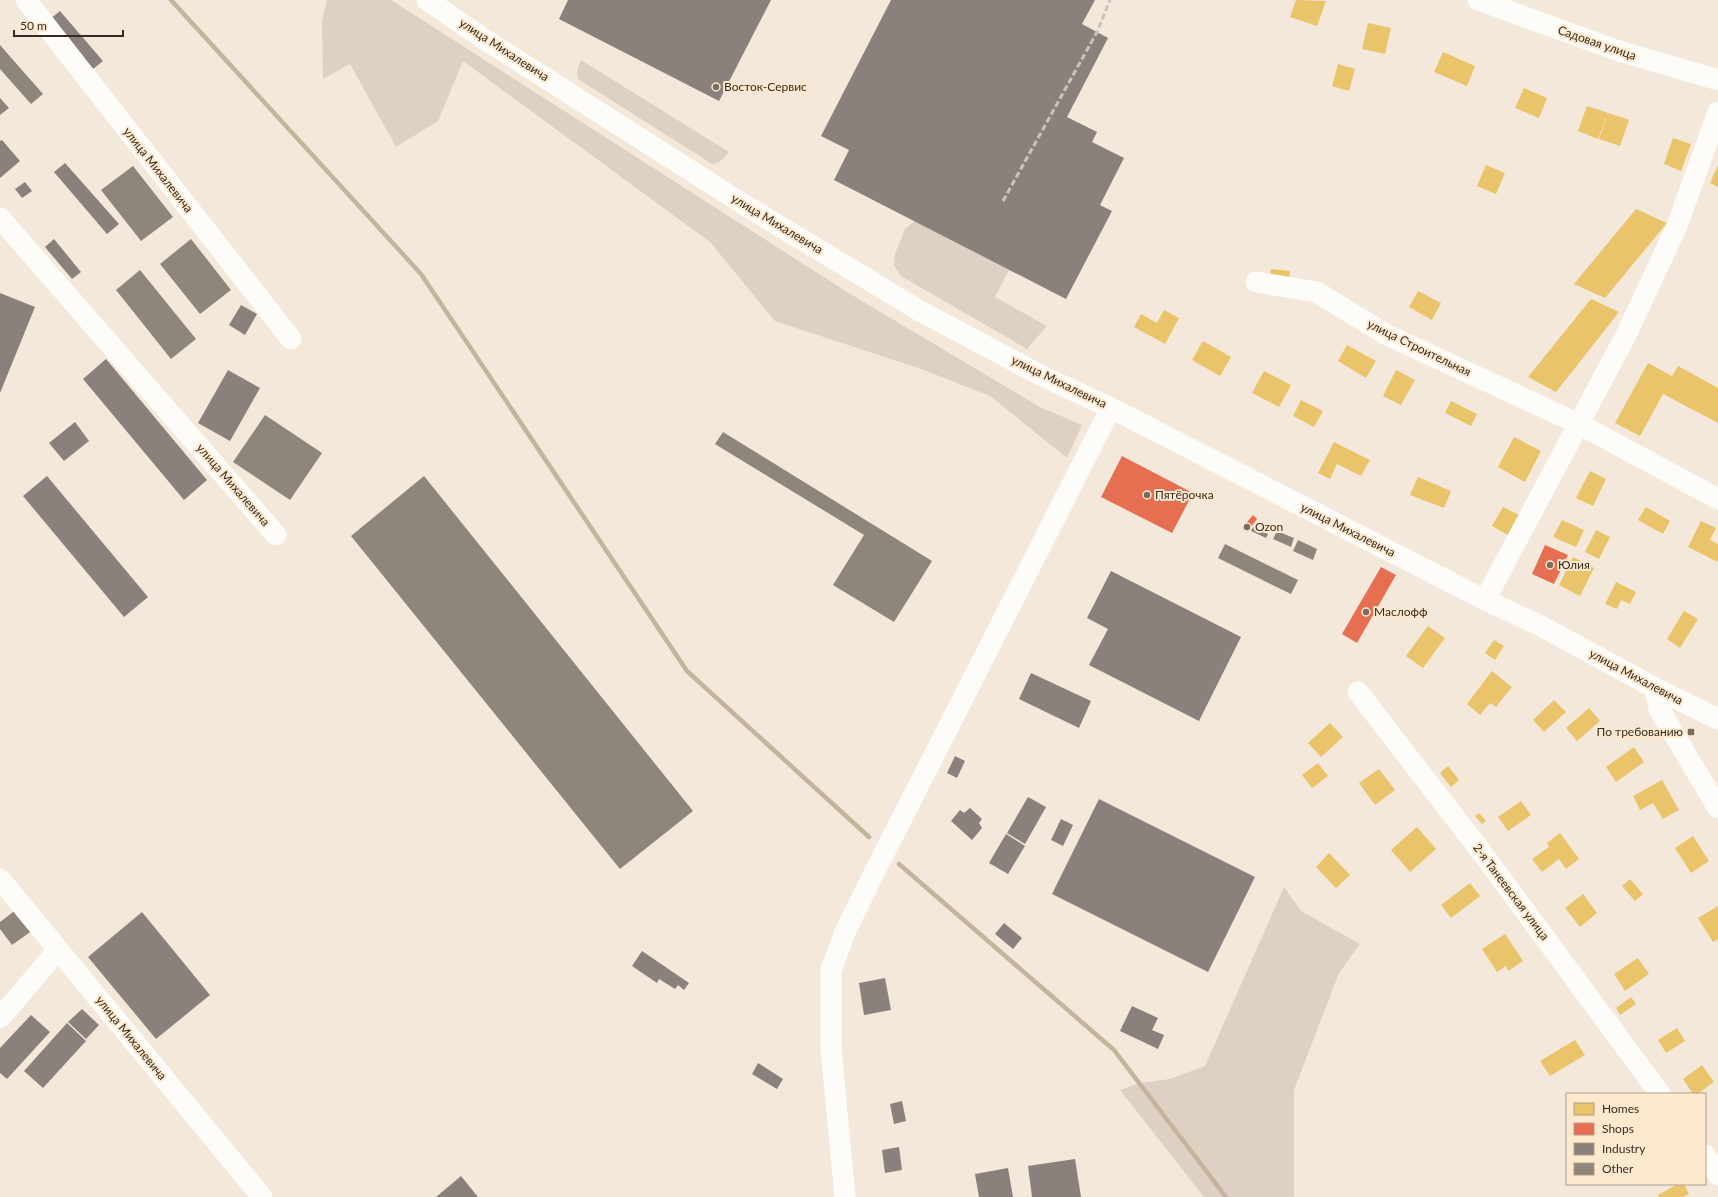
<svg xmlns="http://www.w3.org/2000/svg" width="1718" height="1197" font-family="Lato,sans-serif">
	<rect width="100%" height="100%" fill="#f4e8da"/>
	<g fill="#ded1c3">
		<polygon points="327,0 391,0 847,292 1040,407 1082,425 1067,458 990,396 921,369 775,321 710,242 463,61 438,121 396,147 350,64 323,79 322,21"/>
		<path d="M581,60L729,152C724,158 721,163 712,164L578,79L577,71Z"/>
		<polygon points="915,221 1009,270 995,297 1047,326 1027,349 901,276 894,265 895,254 905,229"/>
		<polygon points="1284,887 1301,911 1360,944 1339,973 1294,1090 1294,1197 1204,1197 1120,1090 1139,1083 1170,1079 1205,1066"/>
	</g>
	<g fill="#e9c46a">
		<polygon points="1296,0 1326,1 1317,26 1290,17"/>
		<polygon points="1368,23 1391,28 1385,54 1362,49"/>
		<polygon points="1443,52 1475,66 1467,86 1434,72"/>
		<polygon points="1338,64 1355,69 1349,91 1332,86"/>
		<polygon points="1524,88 1547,98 1539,118 1515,108"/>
		<polygon points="1587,106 1608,113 1598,139 1578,131"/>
		<polygon points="1608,113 1629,120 1620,146 1599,139"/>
		<polygon points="1673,138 1691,144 1681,171 1664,164"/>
		<polygon points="1486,165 1505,173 1496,194 1477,186"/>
		<polygon points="1718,165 1718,187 1710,183"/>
		<polygon points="1636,209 1667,223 1605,298 1574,284"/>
		<polygon points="1271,269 1290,271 1288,285 1269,282"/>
		<polygon points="1418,291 1441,303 1432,320 1409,307"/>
		<polygon points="1591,299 1619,312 1556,392 1528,377"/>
		<polygon points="1164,310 1179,318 1165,344 1134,327 1141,314 1157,323"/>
		<polygon points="1203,341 1231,357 1220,376 1192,360"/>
		<polygon points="1347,345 1376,361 1366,378 1338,361"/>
		<polygon points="1648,363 1672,376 1678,366 1718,388 1718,423 1663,394 1640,436 1615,423"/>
		<polygon points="1396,370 1415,380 1401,405 1383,396"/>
		<polygon points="1264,371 1291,385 1279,407 1252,393"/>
		<polygon points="1301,400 1323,411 1314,427 1293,416"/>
		<polygon points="1451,401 1477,414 1471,426 1445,413"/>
		<polygon points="1514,437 1541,451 1525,482 1498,467"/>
		<polygon points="1334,442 1370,460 1361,476 1337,464 1330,479 1318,473"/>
		<polygon points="1590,471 1606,479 1593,506 1576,498"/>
		<polygon points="1418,477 1451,491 1444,508 1410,495"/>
		<polygon points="1503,507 1519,515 1508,535 1492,526"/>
		<polygon points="1646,507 1670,521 1663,534 1638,520"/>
		<polygon points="1562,520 1584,530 1576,547 1553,537"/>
		<polygon points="1701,521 1716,528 1710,540 1718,544 1718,562 1688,547"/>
		<polygon points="1596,530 1610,537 1599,559 1585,552"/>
		<polygon points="1573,557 1594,568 1580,596 1559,585"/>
		<polygon points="1616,582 1636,592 1630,604 1621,600 1617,609 1605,604"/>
		<polygon points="1684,611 1698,619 1680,648 1667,639"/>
		<polygon points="1428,626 1445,638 1423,668 1406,656"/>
		<polygon points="1494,640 1504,646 1495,660 1485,653"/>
		<polygon points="1492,671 1512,687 1496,707 1490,703 1480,715 1467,704"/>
		<polygon points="1554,700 1566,712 1544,732 1533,720"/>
		<polygon points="1589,708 1600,721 1577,741 1566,728"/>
		<polygon points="1330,723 1343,737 1321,757 1308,743"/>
		<polygon points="1634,747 1644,762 1616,782 1606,767"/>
		<polygon points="1318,763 1328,776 1312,788 1302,775"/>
		<polygon points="1448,766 1459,780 1451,787 1440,773"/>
		<polygon points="1379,769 1395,790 1375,805 1359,783"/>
		<polygon points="1662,780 1679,810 1663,819 1653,803 1640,810 1633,796"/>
		<polygon points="1521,801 1531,815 1508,831 1498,817"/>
		<polygon points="1479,813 1486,821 1482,824 1475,816"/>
		<polygon points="1417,827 1436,849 1410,872 1391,850"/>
		<polygon points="1560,833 1579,859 1566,869 1559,859 1542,872 1532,859 1549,847 1547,843"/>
		<polygon points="1693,836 1709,861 1691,873 1675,848"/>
		<polygon points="1329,853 1350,875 1336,888 1316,867"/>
		<polygon points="1630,879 1643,894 1635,901 1622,886"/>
		<polygon points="1470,883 1480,896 1451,918 1441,905"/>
		<polygon points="1583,894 1597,913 1580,927 1565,908"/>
		<polygon points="1718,906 1718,939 1713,942 1698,918"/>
		<polygon points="1505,934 1523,961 1508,971 1506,966 1497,972 1482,949"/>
		<polygon points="1638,958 1649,974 1625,991 1614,974"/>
		<polygon points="1631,997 1636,1004 1620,1015 1616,1008"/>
		<polygon points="1677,1028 1685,1041 1666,1053 1658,1040"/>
		<polygon points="1575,1040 1585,1055 1550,1076 1540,1061"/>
		<polygon points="1702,1065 1714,1082 1697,1094 1693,1094 1683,1079"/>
		<polygon points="1678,1184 1684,1184 1689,1194 1683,1197 1659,1197 1658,1195"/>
	</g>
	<g fill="#e76f51">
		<polygon points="1122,456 1193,493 1172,533 1101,497"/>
		<polygon points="1253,515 1257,519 1247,532 1242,528"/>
		<polygon points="1545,545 1568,555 1554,584 1532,574"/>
		<polygon points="1381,567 1396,575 1357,643 1342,634"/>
	</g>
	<g fill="#8a817c">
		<polygon points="568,0 771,0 719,101 559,19"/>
		<polygon points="891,0 1095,0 1082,24 1108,38 1067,117 1097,132 1092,142 1124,158 1100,205 1112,211 1066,299 834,180 849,150 821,136"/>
		<polygon points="60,11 103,61 93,69 50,19"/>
		<polygon points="2,140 20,161 0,178 0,141"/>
		<polygon points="65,163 119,224 107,234 54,172"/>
		<polygon points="25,182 32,191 22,198 15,189"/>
		<polygon points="54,239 81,272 72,279 45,247"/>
		<polygon points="0,293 35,307 0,393"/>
		<polygon points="241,305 257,314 245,335 229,325"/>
		<polygon points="106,359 207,480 184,500 83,379"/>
		<polygon points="228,370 260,388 230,441 198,423"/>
		<polygon points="75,422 89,441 64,461 49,443"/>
		<polygon points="47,476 148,597 124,617 23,496"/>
		<polygon points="1111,571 1241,637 1199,721 1089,665 1108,629 1087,618"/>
		<polygon points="1031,673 1091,701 1079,728 1019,699"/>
		<polygon points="955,756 965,761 957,778 947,773"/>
		<polygon points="1028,797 1046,807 1025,844 1007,833"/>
		<polygon points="1099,799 1255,877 1208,972 1052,894"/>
		<polygon points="970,808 982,819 979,823 982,828 972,840 951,821 960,810 964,813"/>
		<polygon points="1061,819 1073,825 1063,846 1051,840"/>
		<polygon points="1006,834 1025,846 1008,874 989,863"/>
		<polygon points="142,912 210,995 156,1039 88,957"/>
		<polygon points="1004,923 1022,938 1013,949 995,934"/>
		<polygon points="642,951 689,983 684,990 678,985 675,989 659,979 657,983 632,966"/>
		<polygon points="885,978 891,1010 864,1015 859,983"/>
		<polygon points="1132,1006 1158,1018 1152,1030 1164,1035 1158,1049 1120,1031"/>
		<polygon points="82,1009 99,1025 86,1039 68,1022"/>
		<polygon points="31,1015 50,1032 7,1079 0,1073 0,1048"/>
		<polygon points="67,1023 86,1041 43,1088 24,1071"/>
		<polygon points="758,1063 783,1079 777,1089 752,1074"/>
		<polygon points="902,1101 906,1121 894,1124 890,1104"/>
		<polygon points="899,1147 902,1170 885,1173 882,1150"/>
		<polygon points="1075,1159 1081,1197 1032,1197 1028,1166"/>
		<polygon points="1008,1168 1013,1197 979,1197 975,1174"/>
		<polygon points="461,1176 478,1197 436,1197"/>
	</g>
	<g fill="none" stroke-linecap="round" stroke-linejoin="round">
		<g stroke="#c4b39d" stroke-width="4.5">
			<polyline points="171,0 421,274 687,671 869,837"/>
			<polyline points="899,864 1114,1050 1226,1197"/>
		</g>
	</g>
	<g fill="#8e867b">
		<polygon points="0,45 43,94 31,104 0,69"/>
		<polygon points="0,98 9,108 0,115"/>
		<polygon points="133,166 173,217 141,241 101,190"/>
		<polygon points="191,239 231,290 200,314 160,264"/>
		<polygon points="140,270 196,339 171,359 116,290"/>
		<polygon points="265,415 322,453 290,500 233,462"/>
		<polygon points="723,432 932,561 894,622 833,585 864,535 715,444"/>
		<polygon points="424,476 693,811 620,869 351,536"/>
		<polygon points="1253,527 1268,534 1266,538 1251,531"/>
		<polygon points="1277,531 1294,538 1291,547 1273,539"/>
		<polygon points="1298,540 1317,549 1313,560 1293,551"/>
		<polygon points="1225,544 1298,580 1291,594 1218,558"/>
		<polygon points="17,909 33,930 12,945 0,929 0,922"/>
	</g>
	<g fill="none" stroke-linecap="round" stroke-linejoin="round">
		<g stroke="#fdfcf9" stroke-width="21">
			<polyline points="26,0 291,339"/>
			<polyline points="427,0 484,39 743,204 920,311 1042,376 1111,408 1485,600 1541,626 1655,688 1718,719"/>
			<polyline points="1478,0 1619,51 1718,80"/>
			<polyline points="0,218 276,535"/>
			<polyline points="1256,282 1317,292 1385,334 1579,424 1718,499"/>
			<polyline points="1485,600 1626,335 1677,226 1718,112"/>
			<polyline points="1655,688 1659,709 1718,808"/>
			<polyline points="1358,692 1480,850 1660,1094"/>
			<polyline points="0,879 262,1197"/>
			<polyline points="0,1018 58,950"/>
			<polyline points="1705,1155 1718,1175"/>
			<polyline points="845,1197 831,1049 831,970 845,932 872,877 1111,408"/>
		</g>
		<polyline stroke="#c8c5c1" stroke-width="3" stroke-dasharray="6 3" stroke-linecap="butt" points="1003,201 1097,32 1110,0"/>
	</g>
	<g fill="#776e62" stroke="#fee9cf" stroke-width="1.5">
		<circle cx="716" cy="87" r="4"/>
		<circle cx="1147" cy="495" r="4"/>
		<circle cx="1247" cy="527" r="4"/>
		<circle cx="1550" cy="565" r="4"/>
		<circle cx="1366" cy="612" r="4"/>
		<rect x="1687" y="728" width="8" height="8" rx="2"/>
	</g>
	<g text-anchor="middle" stroke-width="4" stroke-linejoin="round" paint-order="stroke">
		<g font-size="12" fill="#342c22" stroke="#fee9cf">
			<text transform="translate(1597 43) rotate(19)" y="4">Садовая улица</text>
			<text transform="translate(504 50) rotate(33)" y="4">улица Михалевича</text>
			<text transform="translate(158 170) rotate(52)" y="4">улица Михалевича</text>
			<text transform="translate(777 224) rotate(31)" y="4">улица Михалевича</text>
			<text transform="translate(1419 348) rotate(26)" y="4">улица Строительная</text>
			<text transform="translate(1059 382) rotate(26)" y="4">улица Михалевича</text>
			<text transform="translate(233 485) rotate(49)" y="4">улица Михалевича</text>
			<text transform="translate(1348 530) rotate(27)" y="4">улица Михалевича</text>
			<text transform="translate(1636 677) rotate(28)" y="4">улица Михалевича</text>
			<text transform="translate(1511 892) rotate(53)" y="4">2-я Танеевская улица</text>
			<text transform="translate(131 1038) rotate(51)" y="4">улица Михалевича</text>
		</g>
		<g font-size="12" fill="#342c22" stroke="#fee9cf" text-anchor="start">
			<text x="724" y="91">Восток-Сервис</text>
			<text x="1155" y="499">Пятёрочка</text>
			<text x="1255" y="531">Ozon</text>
			<text x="1558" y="569">Юлия</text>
			<text x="1374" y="616">Маслофф</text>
			<text x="1683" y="736" text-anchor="end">По требованию</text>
		</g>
	</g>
	<rect x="1566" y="1093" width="140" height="92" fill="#fee9cf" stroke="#ad9d8a"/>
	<rect x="1574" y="1103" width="20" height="12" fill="#e9c46a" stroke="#ad9d8a"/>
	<text x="1602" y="1113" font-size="12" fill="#342c22">Homes</text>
	<rect x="1574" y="1123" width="20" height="12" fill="#e76f51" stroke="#ad9d8a"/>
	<text x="1602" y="1133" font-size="12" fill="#342c22">Shops</text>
	<rect x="1574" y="1143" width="20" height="12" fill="#8a817c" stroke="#ad9d8a"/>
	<text x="1602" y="1153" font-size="12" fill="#342c22">Industry</text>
	<rect x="1574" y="1163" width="20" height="12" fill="#8e867b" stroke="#ad9d8a"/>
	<text x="1602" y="1173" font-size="12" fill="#342c22">Other</text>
	<path d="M14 30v6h109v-6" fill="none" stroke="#342c22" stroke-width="2"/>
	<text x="20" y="30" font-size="12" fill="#342c22" stroke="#fee9cf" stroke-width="3" paint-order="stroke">50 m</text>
</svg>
